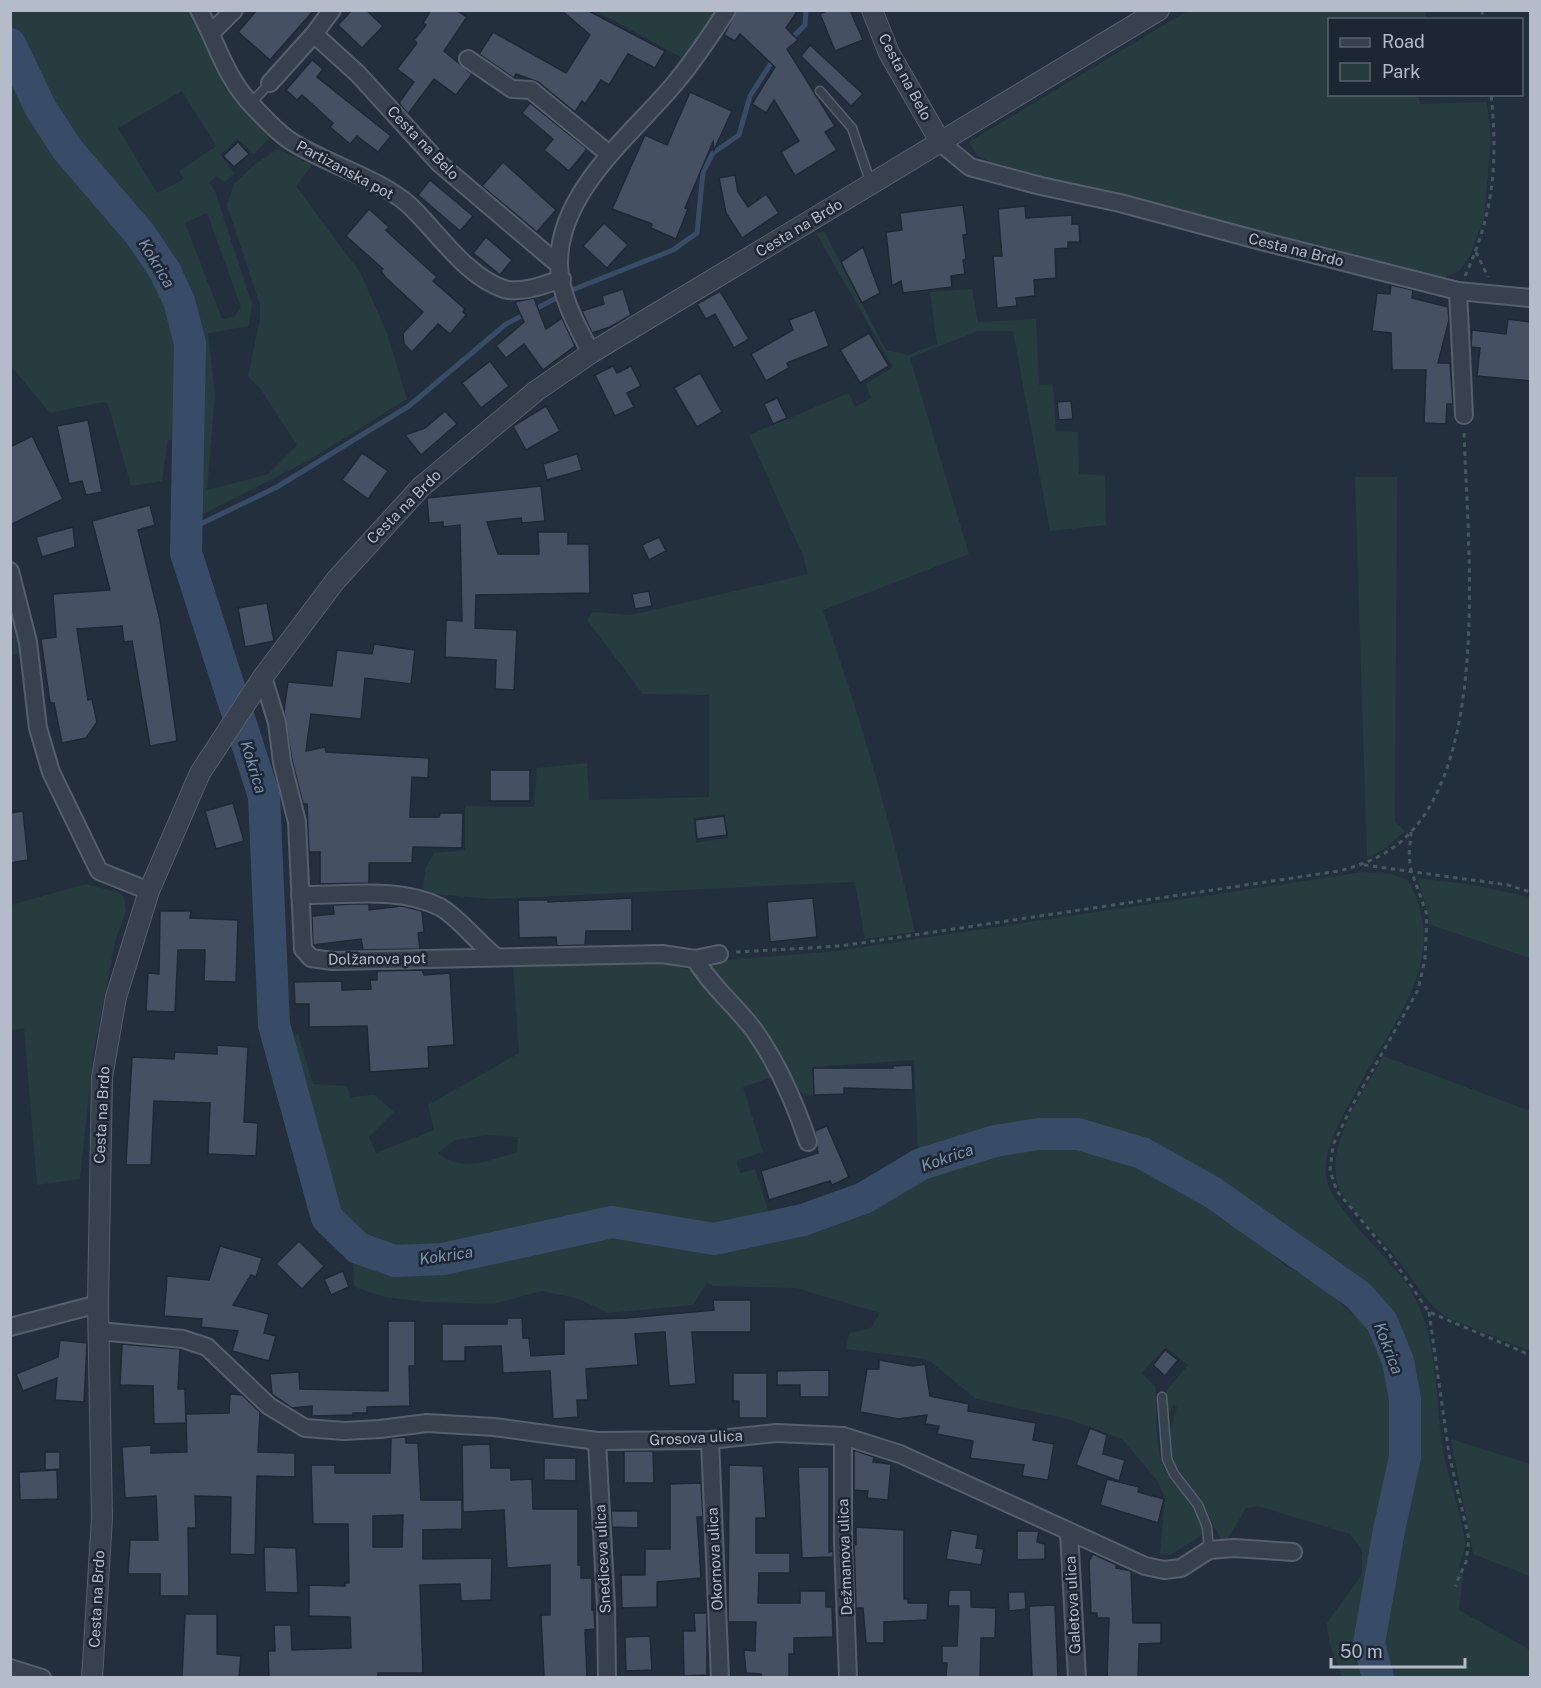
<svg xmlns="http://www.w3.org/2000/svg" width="1541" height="1688" font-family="'Public Sans',sans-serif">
	<rect width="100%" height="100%" fill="#242f3e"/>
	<g fill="#263c3f" fill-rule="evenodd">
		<polygon points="1189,10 1426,11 1425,19 1330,20 1330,94 1418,95 1420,104 1487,102 1491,140 1484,217 1470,256 1459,271 1442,278 1378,266 1012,171 977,156 969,142"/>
		<path d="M10,11H193L226,90L269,138L254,154L237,138L220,155L235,173L225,182L216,176L209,183L215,191L252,304L249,326L208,333L215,395L207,490L268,474L297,445L260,388L248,377L260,318V305L227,205L234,184L254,165L278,149L312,165L296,186L361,274L387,333L407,399L306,462L195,518C187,440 213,359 180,284C163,248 139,217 112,188C96,170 78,153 65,133C55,117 51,100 42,84C27,57 11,43 10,11ZM182,91L216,146L179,171L184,179L157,193L118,128ZM207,213L241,307L234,317L222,319L185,223Z"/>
		<polygon points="596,11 719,11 686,60"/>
		<path d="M11,58C17,75 22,93 30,109C46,142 74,169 98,196C150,253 185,306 184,386C184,404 177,423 174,440H168L162,481L131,486L108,404L103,402L50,413L11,366Z"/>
		<path d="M824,231L886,350L908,355L937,344L930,292L972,289L978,322L1036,319L1039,385L1053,384L1056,431L1078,432L1079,474L1105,475L1106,525L1050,531L1013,331H978L910,358L969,554L823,610C860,717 891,821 915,932L865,939L855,882L491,899L423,893L425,869L434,853L465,850V806L534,807L537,768L587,763L589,800L709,797V695L643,694L587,620L593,612L631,615L808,574L803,556L749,435L849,393L855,407L871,398L866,384L893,367L816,233ZM725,814L728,838L696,843L693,818Z"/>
		<polygon points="1355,477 1397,477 1395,822 1405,831 1384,849 1367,858"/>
		<polygon points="10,598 25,652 11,655 13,647"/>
		<path d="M1363,872L1391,874L1408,880C1441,942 1417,986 1385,1041C1371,1063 1359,1085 1347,1108C1336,1127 1323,1154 1326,1177C1331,1209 1390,1257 1410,1289C1440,1339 1434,1400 1444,1456C1448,1477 1466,1528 1465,1545C1464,1552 1461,1560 1459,1567L1463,1574L1459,1610L1530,1650V1677L1389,1678C1358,1625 1403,1530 1412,1474C1418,1429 1416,1400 1404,1357C1400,1342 1397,1323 1388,1310C1375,1292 1334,1269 1315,1256C1297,1244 1281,1229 1265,1216C1227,1200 1198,1169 1161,1151C1087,1114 990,1120 918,1157L914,1060L814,1067L815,1096L802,1093L790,1083L710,974V966L717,961L837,951Z"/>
		<polygon points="1418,878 1473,885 1530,897 1530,958 1431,925"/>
		<polygon points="86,884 120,893 124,898 126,910 115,942 93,1054 80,1179 37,1185 24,1028 11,1030 11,905"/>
		<path d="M613,962L670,964L693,971L744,1023L776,1076L743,1087L763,1152L736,1161L740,1173L755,1169L770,1216L699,1228L636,1218L590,1219L464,1248L396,1253L374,1248L351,1229L337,1212L327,1188L305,1108L293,1037L298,1034L313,1084L347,1086L351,1097L374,1095L394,1112L369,1137L376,1153L434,1130L428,1105L519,1053L513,965ZM489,1135L518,1137L517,1152C493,1160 459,1173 438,1153L455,1140Z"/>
		<path d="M1383,1056L1530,1111V1351L1446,1317C1424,1302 1409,1272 1391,1251C1376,1232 1356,1215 1343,1195C1317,1155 1364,1092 1383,1056Z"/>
		<path d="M1062,1141L1097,1147L1127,1157L1196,1193L1229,1217L1287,1267L1317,1282L1355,1316L1379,1343L1387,1363L1401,1436L1381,1529L1361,1650L1366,1677H1342L1329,1642L1327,1623L1362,1574V1549L1350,1534L1258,1506L1246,1508L1228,1538L1222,1541L1202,1503L1174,1468L1171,1459L1170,1432L1177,1407L1173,1404L1170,1412L1166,1409V1391L1188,1365L1166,1347L1141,1373L1155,1386C1157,1407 1155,1439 1161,1460C1169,1488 1205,1503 1202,1535L1170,1555L1160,1554L1165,1498L1157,1480L1122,1439L1068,1419L976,1399L930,1361L918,1358L846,1349L849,1333L871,1328L880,1313L796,1288L713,1286L707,1282L693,1305L608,1313L579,1299L542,1291L493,1304L425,1302L385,1297L354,1287L353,1256L374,1263L415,1267L447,1264L486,1253L614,1228H636L710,1247L755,1241L851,1213L937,1164L1013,1150L1028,1143Z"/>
		<polygon points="1451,1439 1530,1464 1530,1576 1473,1554"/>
	</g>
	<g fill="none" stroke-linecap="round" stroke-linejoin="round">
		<g stroke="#394c67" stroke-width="5">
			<polyline points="789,41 805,25 806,10"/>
			<polyline points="186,531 277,487 409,406 506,324 572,290 673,250 697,233 703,172 713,153 739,135 750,96 775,57"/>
		</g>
		<polyline stroke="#394c67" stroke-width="32" points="10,44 40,107 67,149 140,234 165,271 179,301 190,343 186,553 264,796 274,1025 327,1218 358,1248 395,1261 443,1259 612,1222 714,1239 803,1220 864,1198 921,1164 995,1141 1039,1134 1078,1134 1142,1153 1212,1192 1358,1295 1382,1322 1398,1361 1405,1399 1405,1457 1389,1530 1369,1643 1378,1678"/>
	</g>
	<g fill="#455162" stroke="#1f2835" stroke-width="1.5" fill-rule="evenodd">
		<polygon points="257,10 314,10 270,60 238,32"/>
		<polygon points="352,10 366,10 383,26 362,48 338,25"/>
		<polygon points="431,10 456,10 467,17 444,51 472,74 456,95 434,79 408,114 399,103 414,82 397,69 417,43 414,40 426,25 423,23"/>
		<polygon points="561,10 587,10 665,51 655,68 628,54 609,85 601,80 585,104 582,101 575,112 538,82 516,74 514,78 479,54 493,32 566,73 590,35"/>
		<polygon points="737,10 798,10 786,28 798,40 787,49 835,126 825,132 837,150 795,176 781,152 799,141 774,100 766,113 752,104 775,67 740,34 735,41 724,35"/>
		<polygon points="829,10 850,10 863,40 835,51 820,14"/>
		<polygon points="810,45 863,94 851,106 801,56"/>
		<polygon points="312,60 323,69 317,77 391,136 378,152 357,136 350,144 330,127 333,123 302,95 297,100 286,90"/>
		<polygon points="690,92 732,111 714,150 713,142 685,208 688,209 676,239 651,228 652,224 612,209 645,135 667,145"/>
		<polygon points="530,103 587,149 569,171 544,150 553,139 522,113"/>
		<polygon points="238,142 249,154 234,167 223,156"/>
		<polygon points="503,162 556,210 537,232 482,186"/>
		<polygon points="735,175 738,192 748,207 766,194 779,213 742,238 726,213 719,178"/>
		<polygon points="430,180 473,216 460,231 418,195"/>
		<polygon points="963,205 967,234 963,235 966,259 963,260 965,274 951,276 952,287 903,293 901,281 892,286 886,232 902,230 900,213"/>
		<polygon points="1025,206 1026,218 1072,215 1072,224 1079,224 1080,242 1068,242 1068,248 1055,249 1056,278 1034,280 1035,296 1016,298 1017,306 997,308 993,256 1002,256 998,209"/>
		<polygon points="369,209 389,227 386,230 393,237 437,277 433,281 465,309 463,312 466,315 450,334 438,324 412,352 404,344 403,333 423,312 386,278 381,271 383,269 346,236"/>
		<polygon points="604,223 628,245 607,268 583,246"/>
		<polygon points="486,237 512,260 500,275 473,253"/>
		<polygon points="863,247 880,293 862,303 841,262"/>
		<polygon points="1391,285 1413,290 1412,298 1448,307 1449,320 1438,363 1450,363 1453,404 1447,404 1446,424 1424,423 1426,370 1392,370 1391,333 1372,331 1377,293 1390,294"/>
		<polygon points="623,289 631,315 610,327 592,333 582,311 604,304 602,296"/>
		<polygon points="720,291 749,339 734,348 715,314 706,319 697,304"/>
		<polygon points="534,298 546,329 562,318 575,346 543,370 524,344 506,358 496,346 524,322 515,302"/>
		<polygon points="815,310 829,346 787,363 789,368 766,381 751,354 793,330 789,320"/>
		<polygon points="1508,319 1530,322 1530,381 1477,376 1480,348 1471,347 1472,330 1506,334"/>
		<polygon points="869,333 889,366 860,383 840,350"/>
		<polygon points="490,361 509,386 481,408 462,383"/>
		<polygon points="613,366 617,373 631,366 641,386 627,393 634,407 615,416 595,375"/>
		<polygon points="700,373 722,412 697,427 674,388"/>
		<polygon points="777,398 787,418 773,424 764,404"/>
		<polygon points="1071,401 1073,419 1059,420 1057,402"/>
		<polygon points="546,406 560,431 526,450 513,426"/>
		<polygon points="445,411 457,424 421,455 405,435 425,428"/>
		<polygon points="88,420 102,492 86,495 82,481 69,484 57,426"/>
		<polygon points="32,436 63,499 10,525 10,447"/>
		<polygon points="362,453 388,471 368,499 342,480"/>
		<polygon points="577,454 582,470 547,480 543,464"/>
		<polygon points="541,486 545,521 522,523 521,518 487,522 498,554 539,554 538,532 568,532 568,544 589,544 590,593 476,595 475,628 517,630 514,690 495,689 496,660 445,657 446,620 462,621 460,525 443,527 443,522 429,523 427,498"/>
		<polygon points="150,505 155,525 138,530 160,620 177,741 150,746 132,641 124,642 122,626 77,629 88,700 92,699 97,722 86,738 62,743 54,703 50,703 41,639 56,637 53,594 110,590 92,521"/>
		<polygon points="73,527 75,547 42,557 36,537"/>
		<polygon points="659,537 666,551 649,560 642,545"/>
		<polygon points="649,591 652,606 635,609 632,594"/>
		<polygon points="267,603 274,641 245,647 238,608"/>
		<polygon points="374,644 415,650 411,684 365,678 361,719 311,714 306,751 325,747 326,752 429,758 428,778 412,777 410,817 439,817 440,813 463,813 462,848 413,847 412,863 369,863 369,883 320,884 320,852 309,852 307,804 303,804 292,760 284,711 288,682 332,686 337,650 372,654"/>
		<rect x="490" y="770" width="40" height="31"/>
		<polygon points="233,803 244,841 216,849 205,811"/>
		<polygon points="23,811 28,860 10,863 10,813"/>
		<polygon points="724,816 727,835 697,839 695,820"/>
		<polygon points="632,898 632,931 586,931 585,945 557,946 556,937 519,938 518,900 548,900 548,902"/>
		<polygon points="813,898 817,937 770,942 767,902"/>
		<polygon points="353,904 369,904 369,910 402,906 422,911 424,932 418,933 420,949 363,950 361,939 313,945 312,916 334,914 333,905"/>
		<polygon points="160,911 191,911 190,918 238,920 236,982 204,981 205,950 178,950 175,1012 146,1011 148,973 159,974"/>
		<polygon points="422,970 424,975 450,973 454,1045 428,1047 429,1068 370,1072 367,1026 309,1027 309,1004 295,1004 294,982 342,981 342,990 371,989 370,980 377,980 377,971"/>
		<polygon points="217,1045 248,1047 244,1122 258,1123 256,1156 208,1154 210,1103 154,1101 151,1165 126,1165 132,1057 174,1059 175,1052 217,1054"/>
		<polygon points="912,1065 913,1090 844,1088 844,1094 814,1095 813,1068 893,1068 893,1066"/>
		<polygon points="827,1126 849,1177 832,1185 830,1181 769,1200 761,1171 818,1153 815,1131"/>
		<polygon points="299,1241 324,1266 302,1289 276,1264"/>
		<polygon points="220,1246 262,1258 256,1277 251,1275 233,1305 269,1314 264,1333 276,1336 269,1361 232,1351 238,1331 201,1327 202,1319 164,1316 167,1276 209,1280"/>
		<polygon points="343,1271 349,1287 331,1295 324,1279"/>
		<polygon points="713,1300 751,1300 751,1332 692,1332 696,1384 669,1386 665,1332 635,1334 638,1365 586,1369 588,1400 577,1400 578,1417 553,1419 550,1371 503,1373 501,1346 465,1347 465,1361 442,1361 442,1324 507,1324 507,1318 522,1318 523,1338 529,1338 531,1356 564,1354 564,1320 627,1318 714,1310"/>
		<polygon points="388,1321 415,1321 415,1366 409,1366 410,1406 367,1407 367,1413 353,1413 353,1415 312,1416 312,1406 292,1408 272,1394 270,1374 299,1372 300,1389 388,1391"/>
		<polygon points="60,1340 87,1343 84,1402 55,1400 57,1378 23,1391 16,1374 58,1357"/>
		<polygon points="122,1344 180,1349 178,1389 185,1389 186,1423 154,1424 153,1386 120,1385"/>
		<polygon points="1165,1350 1178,1360 1165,1376 1153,1365"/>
		<polygon points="879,1360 913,1366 925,1364 930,1396 969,1404 968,1411 1036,1423 1033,1440 1054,1444 1048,1480 1022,1476 1024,1465 970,1458 973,1441 937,1434 939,1426 925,1424 927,1415 899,1419 860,1412 867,1369 879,1369"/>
		<polygon points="829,1370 829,1397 800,1397 800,1385 777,1385 777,1371"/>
		<polygon points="733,1373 767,1373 767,1418 739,1418 739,1401 733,1401"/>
		<polygon points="230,1394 242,1395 260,1412 258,1452 295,1453 295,1477 257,1476 255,1555 230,1554 231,1497 195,1496 196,1528 188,1528 189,1596 160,1596 160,1574 128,1574 130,1540 158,1540 156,1496 125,1498 122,1447 151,1445 151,1453 187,1452 186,1414 229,1413"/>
		<polygon points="1090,1428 1107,1435 1103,1454 1125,1460 1119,1481 1076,1465"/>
		<path d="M406,1437V1443H418L421,1500H462V1529L423,1530V1559L492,1558L491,1600L461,1601L460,1584L420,1585L423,1673H378V1677H269L268,1651H275L274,1625H291L292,1650L351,1648L350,1617L309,1616V1585L345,1586V1583H349L348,1524H313L311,1465H335V1473H390L391,1438ZM403,1515L402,1547H373V1516Z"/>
		<polygon points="490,1444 491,1468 511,1468 511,1480 532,1479 533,1509 578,1509 578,1565 581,1565 581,1578 592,1578 592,1610 594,1610 595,1629 585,1630 587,1677 544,1677 541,1615 550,1615 550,1565 507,1568 504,1510 463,1512 462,1445"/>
		<polygon points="854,1450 874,1457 873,1462 891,1464 888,1500 867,1498 868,1491 854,1490"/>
		<polygon points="624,1451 653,1451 654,1483 624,1483"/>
		<polygon points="45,1452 60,1452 60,1469 45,1470"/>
		<polygon points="544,1458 576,1458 576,1481 544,1480"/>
		<polygon points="729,1465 763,1466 766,1518 756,1518 756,1553 790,1553 790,1573 759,1573 758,1603 800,1603 800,1591 826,1591 826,1607 832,1607 833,1637 794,1638 794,1654 789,1654 789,1677 762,1677 761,1674 746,1673 744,1650 755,1651 756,1622 728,1622"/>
		<polygon points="798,1467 829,1467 829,1552 833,1551 833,1557 802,1558"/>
		<polygon points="57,1470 58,1499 20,1500 19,1472"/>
		<polygon points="1107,1479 1139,1487 1138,1492 1164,1499 1158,1523 1100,1505"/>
		<polygon points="701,1483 703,1517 697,1517 701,1578 657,1582 657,1607 622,1608 621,1575 645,1575 645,1549 670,1549 670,1484"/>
		<polygon points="611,1511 638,1511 638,1528 612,1527"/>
		<polygon points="856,1527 904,1530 904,1599 908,1599 908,1603 928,1603 927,1620 884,1622 884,1643 866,1643 863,1608 856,1608 854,1545 856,1544"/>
		<polygon points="951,1530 978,1535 976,1548 984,1549 981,1565 946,1559"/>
		<polygon points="1017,1531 1039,1531 1037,1542 1045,1544 1045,1559 1017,1560"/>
		<polygon points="264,1547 296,1548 298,1593 265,1592"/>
		<polygon points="1093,1554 1117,1565 1116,1568 1131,1571 1133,1623 1161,1623 1161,1643 1139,1644 1138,1677 1107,1677 1109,1618 1097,1618 1097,1613 1091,1613 1089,1561"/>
		<polygon points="949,1590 971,1590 971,1607 996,1608 995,1638 981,1638 980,1677 946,1677 947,1663 942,1663 942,1646 957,1646 959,1606 948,1606"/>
		<polygon points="1008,1592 1025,1592 1026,1609 1009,1611"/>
		<polygon points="1055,1605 1058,1677 1032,1677 1029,1606"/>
		<polygon points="694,1613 707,1613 707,1675 684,1676 683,1631 695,1631"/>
		<polygon points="185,1614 217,1614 217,1654 241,1656 239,1677 182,1677"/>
		<polygon points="650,1636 652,1670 626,1671 625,1637"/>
	</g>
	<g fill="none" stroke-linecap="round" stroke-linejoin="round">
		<defs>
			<g id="service">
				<polyline points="820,91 852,128 871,184"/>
				<polyline points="250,104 270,83"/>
				<polyline points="1162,1397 1167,1459 1174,1474 1198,1505 1207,1527 1209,1550"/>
			</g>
			<g id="minor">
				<path d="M199,10C217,43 225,77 252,105C263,117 276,131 289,140C323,163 379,178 409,205C438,232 465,276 504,289C522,294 546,284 562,279"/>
				<polyline points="332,10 314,34 358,74 440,164 559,265"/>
				<polyline points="211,33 234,10"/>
				<polyline points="468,59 512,89 531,90 609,154"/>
				<polyline points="270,83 314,34"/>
				<polyline points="941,143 970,167 1041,186 1120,203 1265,242 1458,291 1530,298"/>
				<polyline points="1458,291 1464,415"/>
				<path d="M591,353C577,326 559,294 559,263C559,190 634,133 676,82C695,59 711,35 727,10"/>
				<polyline points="10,571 28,642 38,728 51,772 99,871 149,891"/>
				<polyline points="263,677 277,723 282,762 297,822 303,949 311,958 332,961 662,954 695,959 719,954"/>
				<path d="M300,895C346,896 397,886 440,907C457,916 477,942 495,956"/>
				<path d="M695,959C711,986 735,1005 754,1030C778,1064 795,1103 808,1142"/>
				<polyline points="10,1327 98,1304"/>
				<polyline points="99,1331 183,1339 207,1347 269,1406 305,1428 344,1431 380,1429 427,1423 494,1427 597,1441 710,1440 776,1433 843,1436 900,1454 1145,1566 1164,1570 1181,1568 1209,1550 1234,1548 1293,1552"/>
				<polyline points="843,1436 843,1543 848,1678"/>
				<polyline points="710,1440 720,1678"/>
				<polyline points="597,1441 606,1605 607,1678"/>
				<polyline points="1069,1532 1077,1678"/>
				<polyline points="10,1668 42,1678"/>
			</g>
			<g id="tertiary">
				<polyline points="872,10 889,53 941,143"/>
				<polyline points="92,1678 102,1518 98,1304 102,1077 116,997 149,891 200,773 263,677 336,580 421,487 536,391 591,353 1159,10"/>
			</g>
		</defs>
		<use href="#service" stroke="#565f6c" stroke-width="11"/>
		<use href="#minor" stroke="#565f6c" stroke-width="20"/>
		<use href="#tertiary" stroke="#565f6c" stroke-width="22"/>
		<g stroke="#44595c" stroke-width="3" stroke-dasharray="4.5 4.5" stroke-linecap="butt">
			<polyline points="1482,10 1483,20"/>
			<polyline points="1476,252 1488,277"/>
			<path d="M1465,276C1494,213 1498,162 1491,94"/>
			<polyline points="1411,832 1409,856 1411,870 1427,915 1425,959 1418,990 1352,1106 1333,1145 1330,1171 1337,1191 1387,1251 1429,1312 1530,1355"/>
			<polyline points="1364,865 1508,885 1530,892"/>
			<path d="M736,952L841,946L1339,871C1365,864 1388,855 1407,836C1491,753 1467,540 1464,430"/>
			<polyline points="1429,1312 1449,1454 1469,1539 1466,1562 1455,1586"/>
		</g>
		<use href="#service" stroke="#38414e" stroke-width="8"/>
		<use href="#minor" stroke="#38414e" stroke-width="16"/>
		<use href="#tertiary" stroke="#38414e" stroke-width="20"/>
	</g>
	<g text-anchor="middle" stroke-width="5" stroke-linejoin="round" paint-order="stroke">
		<g font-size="15" fill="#b4bcc9" stroke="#1d2633">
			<text transform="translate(905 77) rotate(62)" y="5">Cesta na Belo</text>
			<text transform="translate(423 143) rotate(46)" y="5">Cesta na Belo</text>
			<text transform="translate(345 170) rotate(28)" y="5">Partizanska pot</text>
			<text transform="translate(799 228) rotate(-31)" y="5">Cesta na Brdo</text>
			<text transform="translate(1296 250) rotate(14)" y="5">Cesta na Brdo</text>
			<text transform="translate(404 507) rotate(-45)" y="5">Cesta na Brdo</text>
			<text transform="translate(377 959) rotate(-1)" y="5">Dolžanova pot</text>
			<text transform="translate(102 1115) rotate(-87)" y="5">Cesta na Brdo</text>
			<text transform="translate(696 1438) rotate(-3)" y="5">Grosova ulica</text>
			<text transform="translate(845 1557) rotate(-92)" y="5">Dežmanova ulica</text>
			<text transform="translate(603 1559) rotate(-93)" y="5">Snediceva ulica</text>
			<text transform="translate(715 1559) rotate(-93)" y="5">Okornova ulica</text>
			<text transform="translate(97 1599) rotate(-87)" y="5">Cesta na Brdo</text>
			<text transform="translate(1073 1605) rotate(-93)" y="5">Galetova ulica</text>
		</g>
		<g font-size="16" font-style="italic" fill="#7c92b1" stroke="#1d2633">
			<text transform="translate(157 263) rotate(59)" y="6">Kokrica</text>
			<text transform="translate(254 767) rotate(73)" y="6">Kokrica</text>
			<text transform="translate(947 1157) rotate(-19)" y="6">Kokrica</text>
			<text transform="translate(446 1255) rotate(-8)" y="6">Kokrica</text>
			<text transform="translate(1389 1348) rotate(69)" y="6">Kokrica</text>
		</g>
	</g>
	<rect width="1541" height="1688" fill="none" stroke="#b4bcc9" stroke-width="24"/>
	<rect x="1328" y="18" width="195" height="78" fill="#1d2633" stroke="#59626f" stroke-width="1.5"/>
	<rect x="1340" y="38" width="30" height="9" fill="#38414e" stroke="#59626f" stroke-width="1.5"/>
	<text x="1382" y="48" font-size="18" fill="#b4bcc9">Road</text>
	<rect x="1340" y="63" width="30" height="18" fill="#263c3f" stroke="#59626f" stroke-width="1.5"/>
	<text x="1382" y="78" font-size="18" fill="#b4bcc9">Park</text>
	<path d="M1331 1658v9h134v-9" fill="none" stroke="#b4bcc9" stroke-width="3"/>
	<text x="1340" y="1658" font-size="18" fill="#b4bcc9" stroke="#1d2633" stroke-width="4.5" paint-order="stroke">50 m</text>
</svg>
